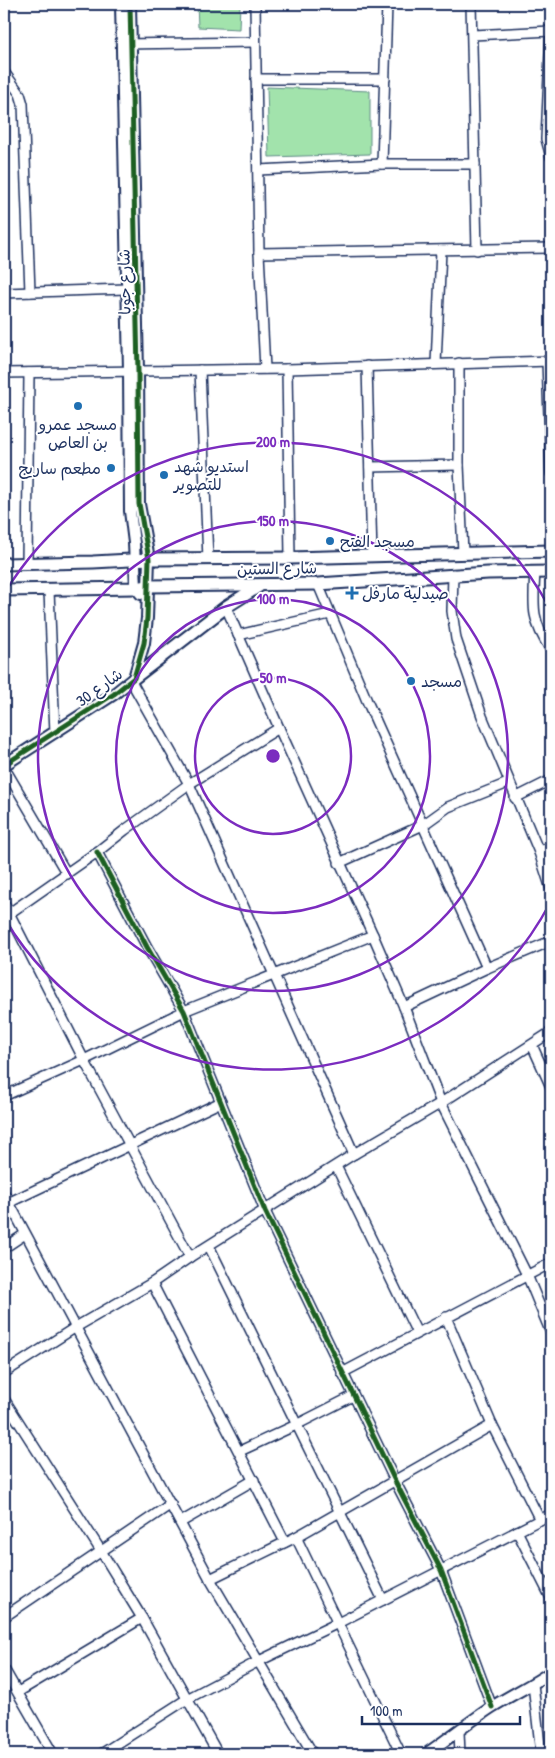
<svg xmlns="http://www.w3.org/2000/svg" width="555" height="1758" font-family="'Patrick Hand','Playpen Sans Arabic',sans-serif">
	<rect width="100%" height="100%" fill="#fff"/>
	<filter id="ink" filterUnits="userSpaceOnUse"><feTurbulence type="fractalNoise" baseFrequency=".02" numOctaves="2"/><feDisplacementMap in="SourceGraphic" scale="10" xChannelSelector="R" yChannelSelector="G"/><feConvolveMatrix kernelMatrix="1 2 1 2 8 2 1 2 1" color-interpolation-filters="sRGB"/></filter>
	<g filter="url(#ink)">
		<g fill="#a2e3ac" stroke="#5e8985">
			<polygon points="197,4 240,4 239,29 198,27"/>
			<polygon points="267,87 370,91 370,154 269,157"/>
		</g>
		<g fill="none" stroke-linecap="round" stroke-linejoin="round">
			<defs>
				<g id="minor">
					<polyline points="255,4 259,253 265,369"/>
					<polyline points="471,4 477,250"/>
					<polyline points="551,32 546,139 551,157"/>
					<polyline points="473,35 551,31"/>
					<polyline points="125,44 255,42"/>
					<polyline points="4,72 20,94 23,104 30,292"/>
					<polyline points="256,79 385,79"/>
					<polyline points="382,164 387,4"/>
					<polyline points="258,170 382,164 475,164"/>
					<polyline points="259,253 551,248"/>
					<polyline points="4,293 126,289"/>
					<polyline points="547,361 551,473"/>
					<polyline points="459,363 459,465 463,553"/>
					<polyline points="436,364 441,250"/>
					<polyline points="367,366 372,556"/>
					<polyline points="287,369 290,558"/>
					<polyline points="200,370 208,559"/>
					<polyline points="4,373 287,369 551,361"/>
					<polyline points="370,467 459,465"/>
					<polyline points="27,564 29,373"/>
					<path d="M535,572C533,606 531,621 551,650"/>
					<polyline points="453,574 452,611 456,639 482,716 539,852 551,889"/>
					<polyline points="318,584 367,701 487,968 404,1007"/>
					<polyline points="49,591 55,733"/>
					<polyline points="226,607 279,728 373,935 404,1007 441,1103 527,1275 551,1333"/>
					<polyline points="238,635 330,614"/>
					<polyline points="131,681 189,784 354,1154"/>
					<polyline points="4,767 67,874"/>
					<polyline points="515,798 551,780"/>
					<polyline points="97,852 147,947 184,1011 265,1211 395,1481 441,1570 492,1707"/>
					<polyline points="539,852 551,846"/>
					<polyline points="339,863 423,825 448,807 508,783"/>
					<polyline points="4,903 84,1060 190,1257"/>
					<polyline points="4,917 97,852 125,830 189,784 279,728"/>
					<polyline points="487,968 551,941"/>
					<polyline points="532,1045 551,1087"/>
					<polyline points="4,1096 84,1060 184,1011 373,935"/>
					<polyline points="336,1166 417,1333"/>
					<polyline points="4,1193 210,1579 313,1754"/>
					<polyline points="10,1202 221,1102"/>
					<polyline points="209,1246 383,1600"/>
					<polyline points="4,1248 25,1234"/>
					<polyline points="152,1283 285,1542"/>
					<polyline points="446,1317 492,1425 540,1520"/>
					<polyline points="4,1373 76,1327 152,1283 190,1257 354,1154 441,1103 551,1032"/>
					<polyline points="342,1373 551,1263"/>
					<polyline points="4,1399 101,1551 142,1618 218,1754"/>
					<polyline points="240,1451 296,1425 353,1396"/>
					<polyline points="181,1522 254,1480"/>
					<polyline points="517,1531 551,1598"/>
					<polyline points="296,1537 492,1425"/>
					<polyline points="210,1579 296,1537 401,1754"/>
					<polyline points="4,1617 171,1504"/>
					<polyline points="4,1669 53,1754"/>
					<polyline points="533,1684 541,1754"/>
					<polyline points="18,1692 142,1618"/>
					<polyline points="459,1732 460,1754"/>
					<polyline points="101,1754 187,1699 259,1661 338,1623 551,1514"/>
				</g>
				<g id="tertiary">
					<polyline points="121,4 129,370 130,511 134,543 136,588 141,594"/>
					<polyline points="4,765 114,694 134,678 144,643 147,618 149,559 139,504 138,371 130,4"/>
					<path d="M426,1754C448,1739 469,1722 492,1707C511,1695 532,1685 551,1672"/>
				</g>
				<g id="secondary">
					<polyline points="4,564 93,562 149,559 290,558 551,551"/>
					<polyline points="4,590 136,588 148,586 318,584 488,573 551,572"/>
					<polyline points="134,678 226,607 259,586"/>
				</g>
			</defs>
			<use href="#minor" stroke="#1b2f5e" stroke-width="12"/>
			<use href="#tertiary" stroke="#1b2f5e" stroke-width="14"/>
			<use href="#secondary" stroke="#1b2f5e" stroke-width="15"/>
			<use href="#minor" stroke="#fff" stroke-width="9"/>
			<use href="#tertiary" stroke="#fff" stroke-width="10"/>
			<use href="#secondary" stroke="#fff" stroke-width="11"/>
			<defs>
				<g id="cycleway">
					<polyline points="4,765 114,694 134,678 144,643 147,618 149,559 139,504 138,371 130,4"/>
					<polyline points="97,852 147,947 184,1011 265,1211 395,1481 441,1570 492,1707"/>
				</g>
			</defs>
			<use href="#cycleway" stroke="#fff" stroke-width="8"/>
			<use href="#cycleway" stroke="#1b5e20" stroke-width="5"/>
		</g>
	</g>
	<g fill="none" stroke="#7b2cbf" stroke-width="2.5">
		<circle cx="273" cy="756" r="78"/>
		<circle cx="273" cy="756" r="157"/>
		<circle cx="273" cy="756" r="235"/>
		<path d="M550 903A314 314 0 0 1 4 918M4 594A314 314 0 0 1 550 609"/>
	</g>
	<g fill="#1f6fb2" stroke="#fff" stroke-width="2">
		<circle cx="78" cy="406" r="5"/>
		<circle cx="111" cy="468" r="5"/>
		<circle cx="164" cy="475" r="5"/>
		<circle cx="330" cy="541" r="5"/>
		<path d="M349.5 585.5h5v5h5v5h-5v5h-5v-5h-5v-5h5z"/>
		<circle cx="411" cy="681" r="5"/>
	</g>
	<g text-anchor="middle" stroke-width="4" stroke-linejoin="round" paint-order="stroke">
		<g font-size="16" fill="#1b2f5e" stroke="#fff">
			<text transform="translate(124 282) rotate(-91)" y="6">شارع جوبا</text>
			<text transform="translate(277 568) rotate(-1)" y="6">شارع الستين</text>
			<text transform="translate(99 687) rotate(-36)" y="6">شارع 30</text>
		</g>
		<g font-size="16" fill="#1b2f5e" stroke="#fff" text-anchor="start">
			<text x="78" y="430" text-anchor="middle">مسجد عمرو<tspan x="78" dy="18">بن العاص</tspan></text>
			<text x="174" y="472">استديو شهد<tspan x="174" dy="18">للتصوير</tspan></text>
			<text x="101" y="474" text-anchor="end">مطعم ساريج</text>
			<text x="340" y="547">مسجد الفتح</text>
			<text x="362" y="599">صيدلية مارفل</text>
			<text x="421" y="687">مسجد</text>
		</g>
	</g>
	<circle cx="273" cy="756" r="8" fill="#7b2cbf" stroke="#fff" stroke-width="2.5"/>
	<g font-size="15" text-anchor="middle" font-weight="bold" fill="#7b2cbf" stroke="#fff" stroke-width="4" stroke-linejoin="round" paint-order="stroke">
		<text x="273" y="447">200 m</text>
		<text x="273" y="526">150 m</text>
		<text x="273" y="604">100 m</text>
		<text x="273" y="683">50 m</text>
	</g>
	<rect width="555" height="1758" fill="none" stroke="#fff" stroke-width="20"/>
	<rect x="10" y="10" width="535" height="1738" fill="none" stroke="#1b2f5e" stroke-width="2" filter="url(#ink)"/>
	<path d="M362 1716v8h158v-8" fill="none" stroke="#1b2f5e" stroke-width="2.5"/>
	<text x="370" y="1716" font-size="15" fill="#1b2f5e" stroke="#ffffff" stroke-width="4" paint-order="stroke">100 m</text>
</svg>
